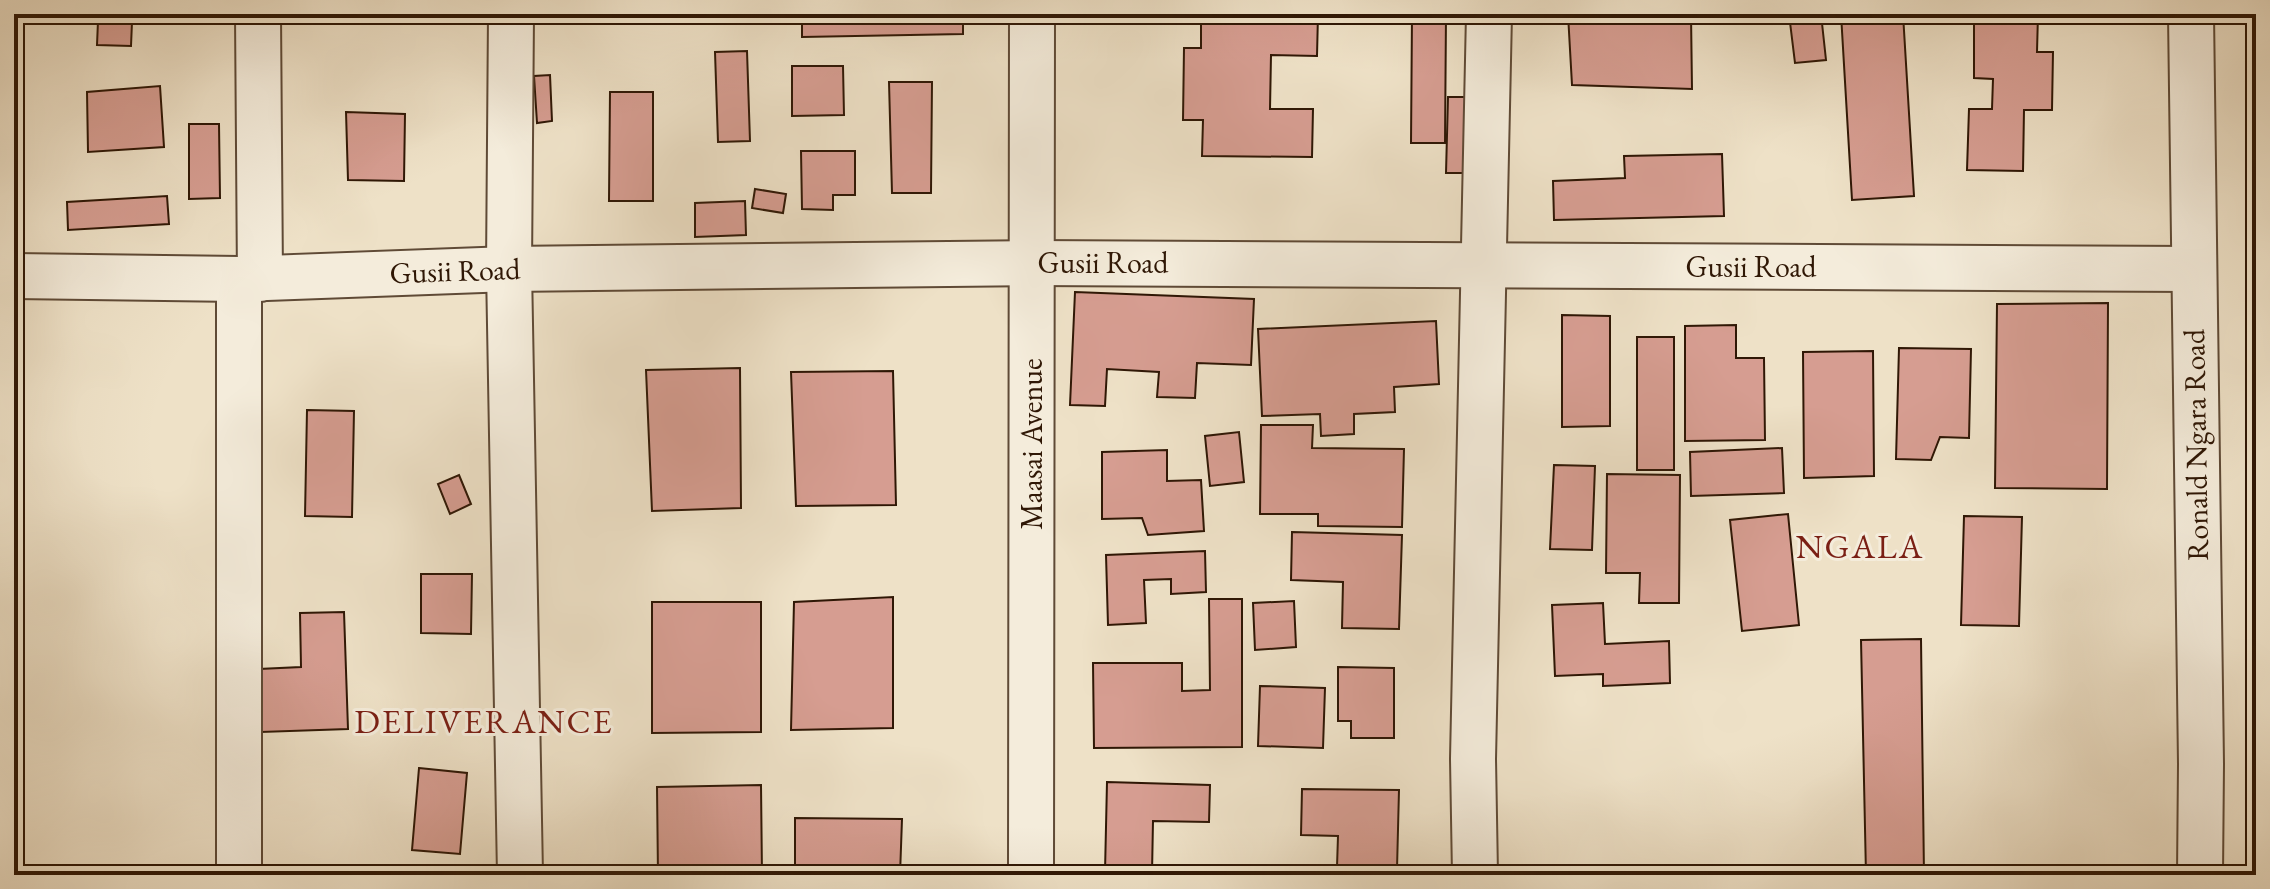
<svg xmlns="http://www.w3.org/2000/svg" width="2270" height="889" font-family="'EB Garamond',serif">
	<rect width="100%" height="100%" fill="#eee1c7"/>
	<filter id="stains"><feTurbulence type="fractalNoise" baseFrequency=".0025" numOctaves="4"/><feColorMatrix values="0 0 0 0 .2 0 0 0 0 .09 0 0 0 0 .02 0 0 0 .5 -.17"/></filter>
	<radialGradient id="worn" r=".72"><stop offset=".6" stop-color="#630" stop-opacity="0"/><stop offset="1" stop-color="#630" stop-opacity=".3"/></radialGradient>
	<g fill="#d69d91" stroke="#2f1705" stroke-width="2">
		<polygon points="802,14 963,14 963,34 802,37"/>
		<polygon points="1201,14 1318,14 1317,56 1271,55 1270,109 1313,109 1312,157 1202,156 1203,120 1183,120 1184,48 1201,48"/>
		<polygon points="1412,14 1446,14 1445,143 1411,143"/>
		<polygon points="1568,14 1691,14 1692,89 1572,85"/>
		<polygon points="1789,14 1821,14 1826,60 1795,63"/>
		<polygon points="1841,14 1903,14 1914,196 1852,200"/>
		<polygon points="1974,14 2038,14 2037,52 2053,52 2052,110 2024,110 2023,171 1967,170 1969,109 1992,109 1993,79 1974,78"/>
		<polygon points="98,21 132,22 131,46 97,45"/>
		<polygon points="747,51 750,141 718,142 715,52"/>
		<polygon points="792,66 843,66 844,115 792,116"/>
		<polygon points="550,75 552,121 537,123 534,76"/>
		<polygon points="889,82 932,82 931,193 892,193"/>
		<polygon points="160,86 164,147 88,152 87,92"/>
		<polygon points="610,92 653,92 653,201 609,201"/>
		<polygon points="1448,97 1475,97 1472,173 1446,173"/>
		<polygon points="346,112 405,114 404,181 348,180"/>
		<polygon points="189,124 219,124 220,198 189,199"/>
		<polygon points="801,151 855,151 855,195 833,195 833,210 802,209"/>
		<polygon points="1722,154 1724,216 1554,220 1553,181 1625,178 1624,156"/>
		<polygon points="755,189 786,194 783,213 752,208"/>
		<polygon points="167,196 169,224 68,230 67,202"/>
		<polygon points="745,201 746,235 695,237 695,203"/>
		<polygon points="1075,292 1254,299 1251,365 1197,363 1195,398 1157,397 1159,372 1107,369 1105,406 1070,405"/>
		<polygon points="2108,303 2107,489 1995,488 1997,304"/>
		<polygon points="1562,315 1610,316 1610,426 1562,427"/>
		<polygon points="1436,321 1439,384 1394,387 1395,412 1354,414 1354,434 1321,436 1320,414 1262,416 1258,329"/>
		<polygon points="1736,325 1736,358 1764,358 1765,440 1685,441 1685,326"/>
		<rect x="1637" y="337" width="37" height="133"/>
		<polygon points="1899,348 1971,349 1969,438 1940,437 1931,460 1896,459"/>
		<polygon points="1873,351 1874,476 1804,478 1803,352"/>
		<polygon points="740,368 741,508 652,511 646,370"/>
		<polygon points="893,371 896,505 796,506 791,372"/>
		<polygon points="307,410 354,411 352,517 305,516"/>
		<polygon points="1261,425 1313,425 1312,448 1404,449 1402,527 1318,526 1318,514 1260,514"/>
		<polygon points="1239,432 1244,482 1210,486 1205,436"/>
		<polygon points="1782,448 1784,493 1691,496 1690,452"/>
		<polygon points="1167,450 1167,481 1201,480 1204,531 1148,535 1142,518 1102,519 1102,452"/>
		<polygon points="1554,465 1595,466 1592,550 1550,549"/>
		<polygon points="1607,474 1680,475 1679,603 1639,603 1640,573 1606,573"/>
		<polygon points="459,475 471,504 450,514 438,484"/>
		<polygon points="1788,514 1799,625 1742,631 1730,520"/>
		<polygon points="1964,516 2022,517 2019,626 1961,625"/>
		<polygon points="1292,532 1402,535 1399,629 1342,628 1343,582 1291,580"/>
		<polygon points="1205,551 1206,592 1171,594 1171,579 1144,580 1146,623 1108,625 1106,555"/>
		<polygon points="421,574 472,574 471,634 421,633"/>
		<polygon points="893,597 893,728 791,730 794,602"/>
		<polygon points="1209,599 1242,599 1242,747 1094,748 1093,663 1182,663 1182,691 1210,690"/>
		<polygon points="1294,601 1296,647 1255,650 1253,603"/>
		<polygon points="652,602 761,602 761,732 652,733"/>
		<polygon points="1603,603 1605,644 1669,641 1670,683 1603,686 1603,674 1555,676 1552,605"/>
		<polygon points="344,612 348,729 261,732 259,669 301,667 300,613"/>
		<polygon points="1921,639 1924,875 1866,875 1861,640"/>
		<polygon points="1338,667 1394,668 1394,738 1351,738 1351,721 1338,721"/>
		<polygon points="1260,686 1325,688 1323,748 1258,746"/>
		<polygon points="419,768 467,773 460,854 412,850"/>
		<polygon points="1107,782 1210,785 1209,822 1153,821 1152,873 1105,872"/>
		<polygon points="761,785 762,875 658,875 657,787"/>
		<polygon points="1302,789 1399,790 1397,869 1337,867 1338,836 1301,835"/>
		<polygon points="795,818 902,819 900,875 795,875"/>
	</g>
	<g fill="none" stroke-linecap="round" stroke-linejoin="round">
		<defs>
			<g id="street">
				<polyline points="258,14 260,279"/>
				<polyline points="511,14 509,269 520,875"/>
				<polyline points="2191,14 2201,764 2200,875"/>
				<polyline points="14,276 239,279 509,269 1033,263 2193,269"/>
				<polyline points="239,875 239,279"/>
				<polyline points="1031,875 1032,14"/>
				<polyline points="1475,875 1473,759 1489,14"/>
			</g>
		</defs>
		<use href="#street" stroke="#5f4a36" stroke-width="48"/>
		<use href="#street" stroke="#f4ecdb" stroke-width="44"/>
	</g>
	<g text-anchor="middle" stroke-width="6" stroke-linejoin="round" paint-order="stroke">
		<g font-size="30" fill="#2f1705" stroke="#f4ecdb">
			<text x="1103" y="273">Gusii Road</text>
			<text x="1751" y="277">Gusii Road</text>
			<text transform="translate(455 271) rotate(-2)" y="10">Gusii Road</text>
			<text transform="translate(1032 444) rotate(-90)" y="10">Maasai Avenue</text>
			<text transform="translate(2196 445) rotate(-91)" y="10">Ronald Ngara Road</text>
		</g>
		<g font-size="34" letter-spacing="2" fill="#7a1f14" stroke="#f4ecdb">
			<text x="1860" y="558">NGALA</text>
			<text x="484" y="733">DELIVERANCE</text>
		</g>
	</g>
	<rect width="2270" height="889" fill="none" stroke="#eee1c7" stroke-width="48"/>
	<rect x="16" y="16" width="2238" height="857" fill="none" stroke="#2f1705" stroke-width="4"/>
	<rect x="24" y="24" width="2222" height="841" fill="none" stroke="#2f1705" stroke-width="2"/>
	<rect width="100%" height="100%" filter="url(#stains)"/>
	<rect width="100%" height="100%" fill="url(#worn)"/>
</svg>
